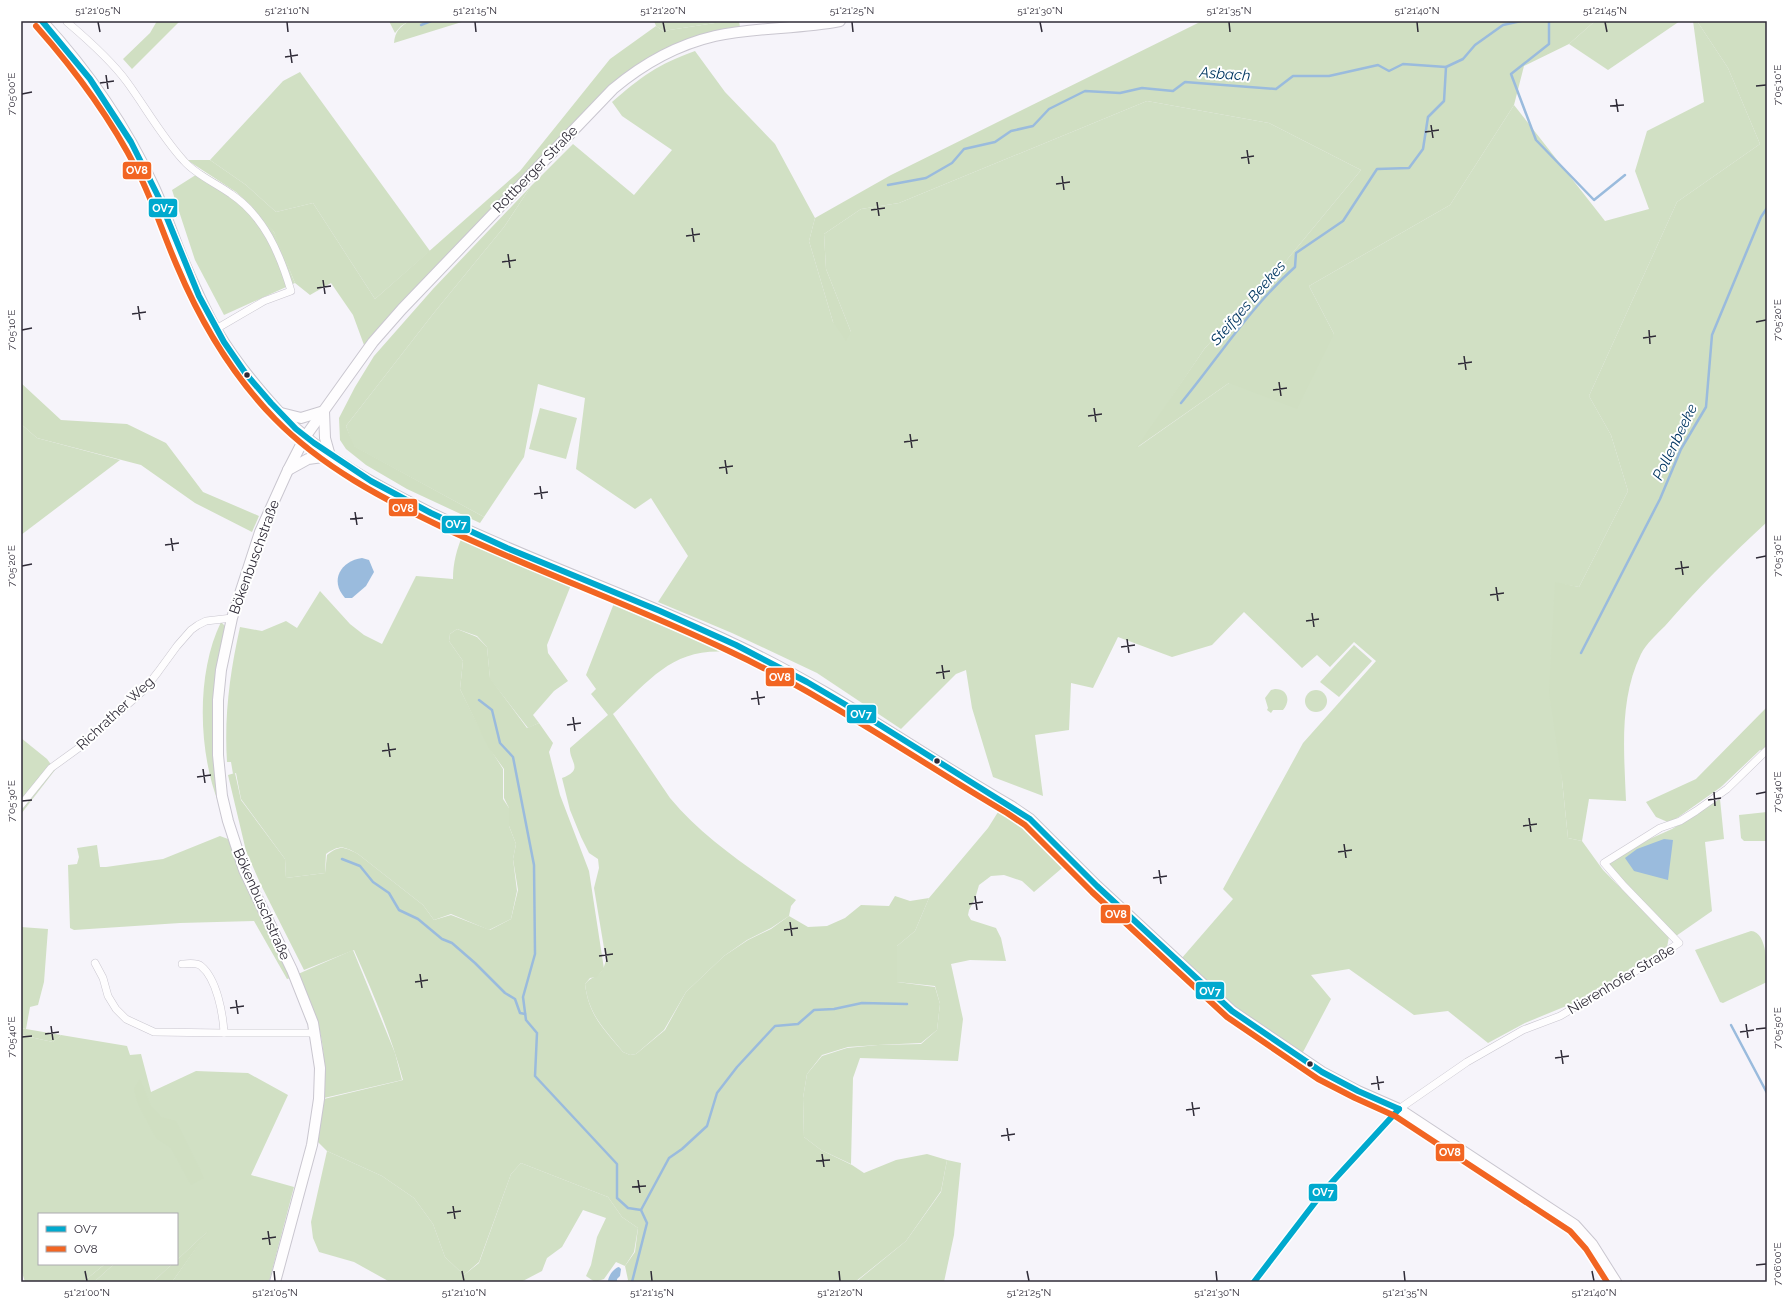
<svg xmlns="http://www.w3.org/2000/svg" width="1788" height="1303" font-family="Raleway,sans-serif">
	<rect width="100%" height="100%" fill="#f6f4fa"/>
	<g fill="#d1e0c4">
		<polygon points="389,21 409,21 401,26 395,33"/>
		<polygon points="654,21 728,21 663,31 656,26"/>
		<polygon points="1595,21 1680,21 1608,70 1569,44"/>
		<path d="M1693,21H1697L1728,68L1760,144L1677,202L1589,396L1611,435L1628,491L1579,587L1555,583L1562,780L1568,838L1582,841L1603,870L1669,937L1667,947L1588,997L1525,1023L1488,1043L1448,1011L1414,1015L1349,969L1311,975L1331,999L1302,1054L1235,1009L1181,959L1233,899L1223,889L1303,743L1376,661L1354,642L1330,667L1317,655L1302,668L1244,612L1212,645L1172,657L1118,637L1093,688L1071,683L1069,730L1035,735L1043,796L993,777L972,708L966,670L956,674L901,729L817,673L732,633L658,602L688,556L651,498L635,509L576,469L585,398L538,384L524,457L484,517L353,446L346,426L433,314L504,227L531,186L573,144L634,195L672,150L622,116L612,102C641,77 658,64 695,51L725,92L775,144L815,218L809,241L833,322L851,332L826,269L824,234L861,209L899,203L1147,101L1269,123L1361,170L1281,267L1205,348L1138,447L1229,383L1334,334L1309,286L1450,205L1514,105L1605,221L1649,209L1635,171L1647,131L1704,102Z"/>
		<polygon points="300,72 430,251 375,299 313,203 276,212 246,185 210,160 283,81"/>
		<path d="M202,171C228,187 259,205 274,232C283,248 288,267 295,283L224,315L195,260L172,190Z"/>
		<polygon points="540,408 577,418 566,459 529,449"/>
		<polygon points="21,424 37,438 120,460 21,535"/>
		<path d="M463,534L573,580L547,645L548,653L568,681L554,691L533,715L539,723L528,728L490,679L487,647L477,636L457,629L450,634L449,641L463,661L460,689L489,747L503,769V799L509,808V826L516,844L513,859L517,891L511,919L489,930L451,914L434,920L423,905L358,854C343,846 340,845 326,854L325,873L286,878L285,859L241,799L236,773L233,774L231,762H227C224,716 230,672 240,627L262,631L286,621L297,628L320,591L350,624L364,635L382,644L416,576L453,579C453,562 457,549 463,534Z"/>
		<path d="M616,598L664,617L741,651L739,653C676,644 655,675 613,714L670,798C705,840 751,869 796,900L791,906L789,916L771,928L747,940L724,956L686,992L664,1030L636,1054L630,1055L623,1052C604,1028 589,1016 585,984C596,972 601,980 606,960L594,888L599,868L598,859L589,853L581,837L570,810L562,778C585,769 569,762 570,748L608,715L591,694L596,689L586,675Z"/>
		<path d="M221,622L225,626C212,690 208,738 219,804C198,752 196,673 221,622Z"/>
		<polygon points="1354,645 1372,661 1339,697 1320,682"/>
		<path d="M1275,689C1288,689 1291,701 1283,710H1273L1271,713L1267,710L1268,708L1265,698L1271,690Z"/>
		<circle cx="1316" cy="701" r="11"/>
		<polygon points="21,738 47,759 55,770 21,814"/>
		<polygon points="1720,799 1724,839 1705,842 1712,911 1676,936 1640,899 1608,863 1634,846 1672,829"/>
		<polygon points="1003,804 1015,812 1068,863 1034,892 1022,881 1004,875 991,876 979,885 975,899 969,910 968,915 971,920 996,928 1001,938 1006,961 970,960 951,964 963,1019 958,1061 860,1058 853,1078 851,1164 821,1150 804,1137 803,1098 807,1074 822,1056 847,1048 878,1045 921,1044 937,1030 940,1004 935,986 897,982 897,946 915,931 929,898 988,828"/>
		<polygon points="1767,812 1767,841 1744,841 1741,838 1739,815"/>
		<path d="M220,836L228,839C245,887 267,932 291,978L287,979L254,921L180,923L74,930L70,928L68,865L77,864L79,857L77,848L97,845L100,867H106L163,859Z"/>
		<polygon points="21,927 48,929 44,982 38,1005 30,1007 26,1029 21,1028"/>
		<path d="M1751,931C1768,932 1767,969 1767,982L1723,1003L1720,1002L1695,950Z"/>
		<path d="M353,950L395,1053L402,1080L324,1098C324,1080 325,1060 322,1042C318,1018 308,996 298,974Z"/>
		<polygon points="21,1035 53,1042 61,1035 127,1046 130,1055 141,1054 151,1092 196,1071 248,1073 288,1095 251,1175 294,1187 269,1282 172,1282 207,1232 177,1260 177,1214 39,1214 39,1264 105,1264 83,1282 25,1282 21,1269"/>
		<polygon points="327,1151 382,1176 414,1198 433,1224 445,1257 464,1275 479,1263 511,1174 521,1163 608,1197 622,1217 638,1228 634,1252 625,1266 616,1262 604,1279 595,1282 586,1276 591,1265 597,1237 606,1218 583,1210 562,1247 547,1258 542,1271 521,1282 390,1282 354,1262 319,1252 313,1238 311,1222"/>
		<polygon points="947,1160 961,1163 954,1235 944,1282 856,1282 906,1241 941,1192"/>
		<polygon points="114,1264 172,1264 153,1282 94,1282"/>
	</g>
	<g fill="#d0dfc2">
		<polygon points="157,21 180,21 132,69 123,59 150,33"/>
		<path d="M409,21H465L394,43C395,31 400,27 409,21Z"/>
		<polygon points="728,21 739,21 740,27 650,57 519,180 420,283 364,345 353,315 331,283 310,295 295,283 274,232 255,209 236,192 187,160 210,160 246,185 276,212 313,203 375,299 520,171 610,59 656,26 663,31"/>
		<polygon points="1202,21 1595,21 1569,44 1524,66 1514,105 1450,205 1309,286 1334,334 1297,409 1229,383 1136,448 1205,348 1281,267 1361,170 1269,123 1147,101 899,203 861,209 824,234 826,269 851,332 846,341 833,322 809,241 815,218 891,175"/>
		<path d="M1697,21H1767V522C1731,555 1697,589 1665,626C1657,634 1646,644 1641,654C1619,699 1624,752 1626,801L1589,799L1582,841L1568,838L1562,780L1549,692L1555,582L1579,587L1628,491L1611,435L1589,396L1677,202L1760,144L1728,68Z"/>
		<polygon points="531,186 504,227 433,314 346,426 354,446 484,517 480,523 407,489 366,465 346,449 340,440 339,418 355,387 374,356 433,289"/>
		<polygon points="21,383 61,420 127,424 166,443 203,492 259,516 252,532 195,503 141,465 37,438 21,424"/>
		<path d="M457,629L477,637L487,647L490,678L527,728L539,723L553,743L549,752L560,795L589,871L604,969L597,977L590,978L585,984C589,1016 603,1028 623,1052L630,1055L636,1054L665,1030L686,992L724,956L748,940L771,929L789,916L808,927L827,926L845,918L861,905L889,906L895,896L910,901L929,898L915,931L897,946V982L935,987L940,1004L937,1030L921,1043L878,1045L848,1047L822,1055L807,1074L803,1098L804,1137L821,1150L852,1165L864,1173L896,1160L927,1154L947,1160L941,1191L906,1241L855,1282H627L628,1280L625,1266L635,1252L638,1228L622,1217L608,1197L521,1163L511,1174L479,1262L464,1275L445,1257L433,1224L414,1198L382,1176L327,1151L317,1141L324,1099L403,1080C391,1035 373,993 354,950L304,970L260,883L246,851L228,775L235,773L241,800L285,859L286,878L325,873L327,855C340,845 344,847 358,854L423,905L434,920L451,915L490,930L511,919L518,890L513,859L516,844L509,826V808L504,798V769L488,747L460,689L463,661L449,641L450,634Z"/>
		<polygon points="1767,707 1767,753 1760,750 1721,787 1670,823 1656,817 1646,802 1696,779"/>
		<polygon points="21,1028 26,1029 61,1035 53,1042 21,1035"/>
		<polygon points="140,1079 151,1106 161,1117 176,1121 204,1178 191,1185 171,1148 156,1138 138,1104 134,1089"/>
		<polygon points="209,1230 172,1282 153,1282 172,1264 177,1264 177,1260"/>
		<polygon points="105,1264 114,1264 94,1282 83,1282"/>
	</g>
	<g fill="#9abbdd">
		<path d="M362,558L369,560L374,572L366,586L352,598H345C329,580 341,561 362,558Z"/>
		<polygon points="1664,839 1673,840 1668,880 1634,871 1625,858 1637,849"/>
		<path d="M619,1267L621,1269L620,1276L617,1279V1282H608C608,1276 614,1268 619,1267Z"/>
	</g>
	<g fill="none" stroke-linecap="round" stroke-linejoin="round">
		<g stroke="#9abbdd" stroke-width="2.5">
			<polyline points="1549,21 1549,44 1511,74 1536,140 1594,200 1625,175"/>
			<polyline points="421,25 431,21"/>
			<polyline points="888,185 926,178 952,163 964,149 995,142 1011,131 1033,126 1049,109 1085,91 1120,93 1142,88 1173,91 1185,82 1276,89 1293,76 1329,76 1378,65 1389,71 1403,64 1446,67 1463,59 1475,45 1503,25 1521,21"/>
			<path d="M1181,403C1219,357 1251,306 1295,267L1296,253L1343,221L1377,169L1409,168L1423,149L1428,117L1444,101L1446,67"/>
			<polyline points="1581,653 1660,499 1681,449 1706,407 1712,335 1761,217 1767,208"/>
			<polyline points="479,700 492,710 500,743 513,757 534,865 535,954 523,997 526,1020 537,1033 535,1076 617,1164 617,1198 628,1208 641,1210"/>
			<polyline points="342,859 360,866 373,882 389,893 399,910 418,919 442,939 452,943 475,963 505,993 515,999 520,1013 525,1014"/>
			<polyline points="1731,1025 1767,1093"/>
			<polyline points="632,1282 647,1223 641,1210 669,1158 682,1149 707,1126 717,1093 737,1067 775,1026 798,1024 814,1010 834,1009 862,1003 907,1004"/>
		</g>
		<defs>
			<g id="street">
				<path d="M67,22C87,39 111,60 127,82C146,108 162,137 184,161C196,175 216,183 231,194C264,216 280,254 291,291L264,301L216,329"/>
				<polyline points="21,805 51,768 80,747 144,690 158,672 177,646 191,630 198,625 206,621 232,618"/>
				<polyline points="95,963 103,978 108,996 116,1009 126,1019 154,1032 224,1033"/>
				<path d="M182,964C188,964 196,962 201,966C217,979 223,1014 224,1033H315"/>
				<polyline points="1254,1282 1323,1192 1399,1109 1467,1062 1523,1030 1560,1016 1625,978 1679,943 1624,886 1604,863 1660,828 1680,821 1696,811 1727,789 1767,750"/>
			</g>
			<g id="secondary">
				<path d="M42,21C88,71 126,126 154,187C165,211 173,236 183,260C193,283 204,309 217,331C234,360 257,388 280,413C322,457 377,486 431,513C531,562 636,597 736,645C832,690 919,753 1011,806L1030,819L1097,886L1232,1011L1322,1072L1358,1091L1399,1109L1575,1225L1592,1244L1616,1282"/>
				<polyline points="324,411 325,438 330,456"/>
				<polyline points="281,413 301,418 324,411"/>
				<polyline points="288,470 308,459 330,456"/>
				<path d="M275,1282L312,1145L319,1099L320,1068L313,1023L292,970L244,870L228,821L222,796L218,755V700L221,670L232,618L260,532L288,470L305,437L345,381L373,342L402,309L613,89C644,63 676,45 715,36C756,27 799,29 840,21"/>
			</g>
		</defs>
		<use href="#street" stroke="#c9c6cf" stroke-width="8"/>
		<use href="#secondary" stroke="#c9c6cf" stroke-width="12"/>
		<use href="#street" stroke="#fefdfe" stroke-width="7"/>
		<use href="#secondary" stroke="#fefdfe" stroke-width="10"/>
		<defs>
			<g id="bus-1">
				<polyline points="42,21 90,79 131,142 158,196 199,296 224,342 246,374 271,403 296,429 314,443 371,481 431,513 507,548 660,611 736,645 807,682 875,722 1030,819 1097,886 1232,1011 1322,1072 1358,1091 1399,1109"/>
				<polyline points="1254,1282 1323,1192 1399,1109"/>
			</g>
			<path id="bus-2" d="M36,26C75,70 110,117 137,170C153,201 163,234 177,266C201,323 231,374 275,419C322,467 383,499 444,528C538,572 637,607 731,652C827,697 915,759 1007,813L1025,825L1092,892L1227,1017L1318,1079L1355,1098L1395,1116L1570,1231L1586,1249L1607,1282"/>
		</defs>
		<use href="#bus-1" stroke="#fff" stroke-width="9"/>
		<use href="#bus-2" stroke="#fff" stroke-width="9"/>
		<use href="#bus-1" stroke="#00a9ce" stroke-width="6"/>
		<use href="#bus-2" stroke="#f26522" stroke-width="6"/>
	</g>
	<path fill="none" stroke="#2f2b37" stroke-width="1.5" d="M98,22L100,32M287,22L288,32M475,22L476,32M663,22L665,32M852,22L853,32M1040,22L1042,32M1229,22L1230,32M1417,22L1418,32M1605,22L1607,32M290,49L292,63M285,57L298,55M106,75L108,89M100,83L114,81M1756,86L1766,85M22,94L32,92M1616,99L1618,112M1610,106L1624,105M1431,125L1433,138M1425,132L1439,130M1247,150L1249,164M1241,158L1254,156M1062,176L1064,190M1056,184L1070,182M877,202L879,216M871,210L885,208M692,228L694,242M686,236L700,234M508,254L510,268M502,262L516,260M323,280L325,294M317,288L331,286M138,306L140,320M132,314L146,312M1756,322L1766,320M22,330L32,328M1649,330L1650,344M1643,338L1656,336M1464,356L1466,370M1458,364L1472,362M1279,382L1281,396M1273,390L1287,388M1094,408L1096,422M1088,416L1102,414M910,434L912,448M904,442L918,440M725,460L727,474M719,468L733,466M540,486L542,499M534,494L548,492M355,512L357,525M350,519L363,518M171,538L173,551M165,545L179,543M1756,558L1766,556M1681,561L1683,575M22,566L32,564M1675,569L1689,567M1496,587L1498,601M1490,595L1504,593M1312,613L1314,627M1306,621L1319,619M1127,639L1129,653M1121,647L1135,645M942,665L944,679M936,673L950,671M757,691L759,705M751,699L765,697M573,717L575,731M567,725L581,723M388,743L390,757M382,751L396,749M203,769L205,783M197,777L211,775M1714,792L1715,806M1756,794L1766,792M1708,800L1721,798M22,801L32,800M1529,818L1531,832M1523,826L1537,824M1344,844L1346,858M1338,852L1352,850M1159,870L1161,884M1153,878L1167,876M975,896L977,910M969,904L983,902M790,922L792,936M784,930L798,928M605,948L607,962M599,956L613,954M420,974L422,988M415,982L428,980M236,1000L238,1014M230,1008L244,1006M1746,1024L1748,1038M51,1026L53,1040M1756,1029L1766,1028M1740,1032L1754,1030M45,1034L59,1032M22,1037L32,1036M1561,1050L1563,1064M1555,1058L1569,1056M1377,1076L1379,1090M1371,1084L1384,1082M1192,1102L1194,1116M1186,1110L1200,1108M1007,1128L1009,1141M1001,1136L1015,1134M822,1154L824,1167M816,1161L830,1160M638,1180L640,1193M632,1187L646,1186M453,1206L455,1219M447,1213L461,1211M268,1231L270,1245M262,1239L276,1237M1756,1265L1766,1264M85,1271L87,1281M274,1271L275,1281M462,1271L464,1281M651,1271L652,1281M839,1271L840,1281M1027,1271L1029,1281M1216,1271L1217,1281M1404,1271L1405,1281M1592,1271L1594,1281"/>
	<g fill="#2f2b37" stroke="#fff" stroke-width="1.5">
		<circle cx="247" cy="375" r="3.5"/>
		<circle cx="937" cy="761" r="3.5"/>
		<circle cx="1310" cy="1064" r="3.5"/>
	</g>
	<g text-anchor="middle" stroke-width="4" stroke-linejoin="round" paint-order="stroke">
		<g font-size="14" fill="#2f2b37" stroke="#fff">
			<text transform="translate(535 169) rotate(-46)" y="5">Rottberger Straße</text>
			<text transform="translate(254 557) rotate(-70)" y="5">Bökenbuschstraße</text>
			<text transform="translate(115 713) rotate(-43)" y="5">Richrather Weg</text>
			<text transform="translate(262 904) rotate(66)" y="5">Bökenbuschstraße</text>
			<text transform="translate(1621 979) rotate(-31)" y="5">Nierenhofer Straße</text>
		</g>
		<g font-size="15" font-style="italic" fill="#003661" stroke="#fff">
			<text transform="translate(1225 74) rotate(4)" y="5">Asbach</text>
			<text transform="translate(1248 303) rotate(-49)" y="5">Steifges Beekes</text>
			<text transform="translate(1675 442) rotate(-64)" y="5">Pollenbeeke</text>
		</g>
	</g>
	<g stroke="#fff" stroke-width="1.5">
		<rect x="122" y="161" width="30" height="19" rx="4" fill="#f26522"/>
		<rect x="148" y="198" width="30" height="20" rx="4" fill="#00a9ce"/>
		<rect x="388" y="498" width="30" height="19" rx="4" fill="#f26522"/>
		<rect x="441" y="515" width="30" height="19" rx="4" fill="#00a9ce"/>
		<rect x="765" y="667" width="30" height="20" rx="4" fill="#f26522"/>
		<rect x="846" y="704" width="31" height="20" rx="4" fill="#00a9ce"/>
		<rect x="1100" y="904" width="31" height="20" rx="4" fill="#f26522"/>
		<rect x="1195" y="981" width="30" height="19" rx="4" fill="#00a9ce"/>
		<rect x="1435" y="1143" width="30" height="19" rx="4" fill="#f26522"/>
		<rect x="1308" y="1183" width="30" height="19" rx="4" fill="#00a9ce"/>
	</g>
	<g font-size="11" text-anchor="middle" font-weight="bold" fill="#fff">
		<text x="137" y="174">OV8</text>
		<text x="163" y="212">OV7</text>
		<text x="403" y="512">OV8</text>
		<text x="456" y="528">OV7</text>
		<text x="780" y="681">OV8</text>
		<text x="861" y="718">OV7</text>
		<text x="1116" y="918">OV8</text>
		<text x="1210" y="995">OV7</text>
		<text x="1450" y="1156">OV8</text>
		<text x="1323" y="1196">OV7</text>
	</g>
	<rect width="1788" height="1303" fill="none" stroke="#ffffff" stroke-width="44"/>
	<rect x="38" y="1213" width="140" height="52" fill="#ffffff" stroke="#acaaaf"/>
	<rect x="46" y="1226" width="20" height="6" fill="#00a9ce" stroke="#acaaaf"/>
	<text x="74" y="1233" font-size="12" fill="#2f2b37">OV7</text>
	<rect x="46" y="1246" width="20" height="6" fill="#f26522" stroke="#acaaaf"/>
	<text x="74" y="1253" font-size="12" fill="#2f2b37">OV8</text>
	<rect x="22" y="22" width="1744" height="1259" fill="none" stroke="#2f2b37" stroke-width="1.5"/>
	<g font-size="10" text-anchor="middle" fill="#2f2b37">
		<text x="98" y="14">51°21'05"N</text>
		<text x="287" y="14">51°21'10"N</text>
		<text x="475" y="14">51°21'15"N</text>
		<text x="663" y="14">51°21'20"N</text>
		<text x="852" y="14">51°21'25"N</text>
		<text x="1040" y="14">51°21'30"N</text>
		<text x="1229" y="14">51°21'35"N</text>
		<text x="1417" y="14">51°21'40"N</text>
		<text x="1605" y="14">51°21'45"N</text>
		<text transform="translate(1777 85) rotate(-90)" y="4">7°05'10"E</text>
		<text transform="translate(11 94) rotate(-90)" y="4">7°05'00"E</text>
		<text transform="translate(1777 320) rotate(-90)" y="4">7°05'20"E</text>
		<text transform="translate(11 330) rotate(-90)" y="4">7°05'10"E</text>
		<text transform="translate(1777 556) rotate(-90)" y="4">7°05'30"E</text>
		<text transform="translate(11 566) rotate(-90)" y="4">7°05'20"E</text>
		<text transform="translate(1777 792) rotate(-90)" y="4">7°05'40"E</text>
		<text transform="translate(11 801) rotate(-90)" y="4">7°05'30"E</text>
		<text transform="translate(1777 1028) rotate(-90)" y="4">7°05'50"E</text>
		<text transform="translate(11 1037) rotate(-90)" y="4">7°05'40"E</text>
		<text transform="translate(1777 1264) rotate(-90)" y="4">7°06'00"E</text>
		<text x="87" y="1296">51°21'00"N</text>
		<text x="275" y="1296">51°21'05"N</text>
		<text x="464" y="1296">51°21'10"N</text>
		<text x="652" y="1296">51°21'15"N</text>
		<text x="840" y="1296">51°21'20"N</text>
		<text x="1029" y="1296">51°21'25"N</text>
		<text x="1217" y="1296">51°21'30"N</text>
		<text x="1405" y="1296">51°21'35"N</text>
		<text x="1594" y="1296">51°21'40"N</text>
	</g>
</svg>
